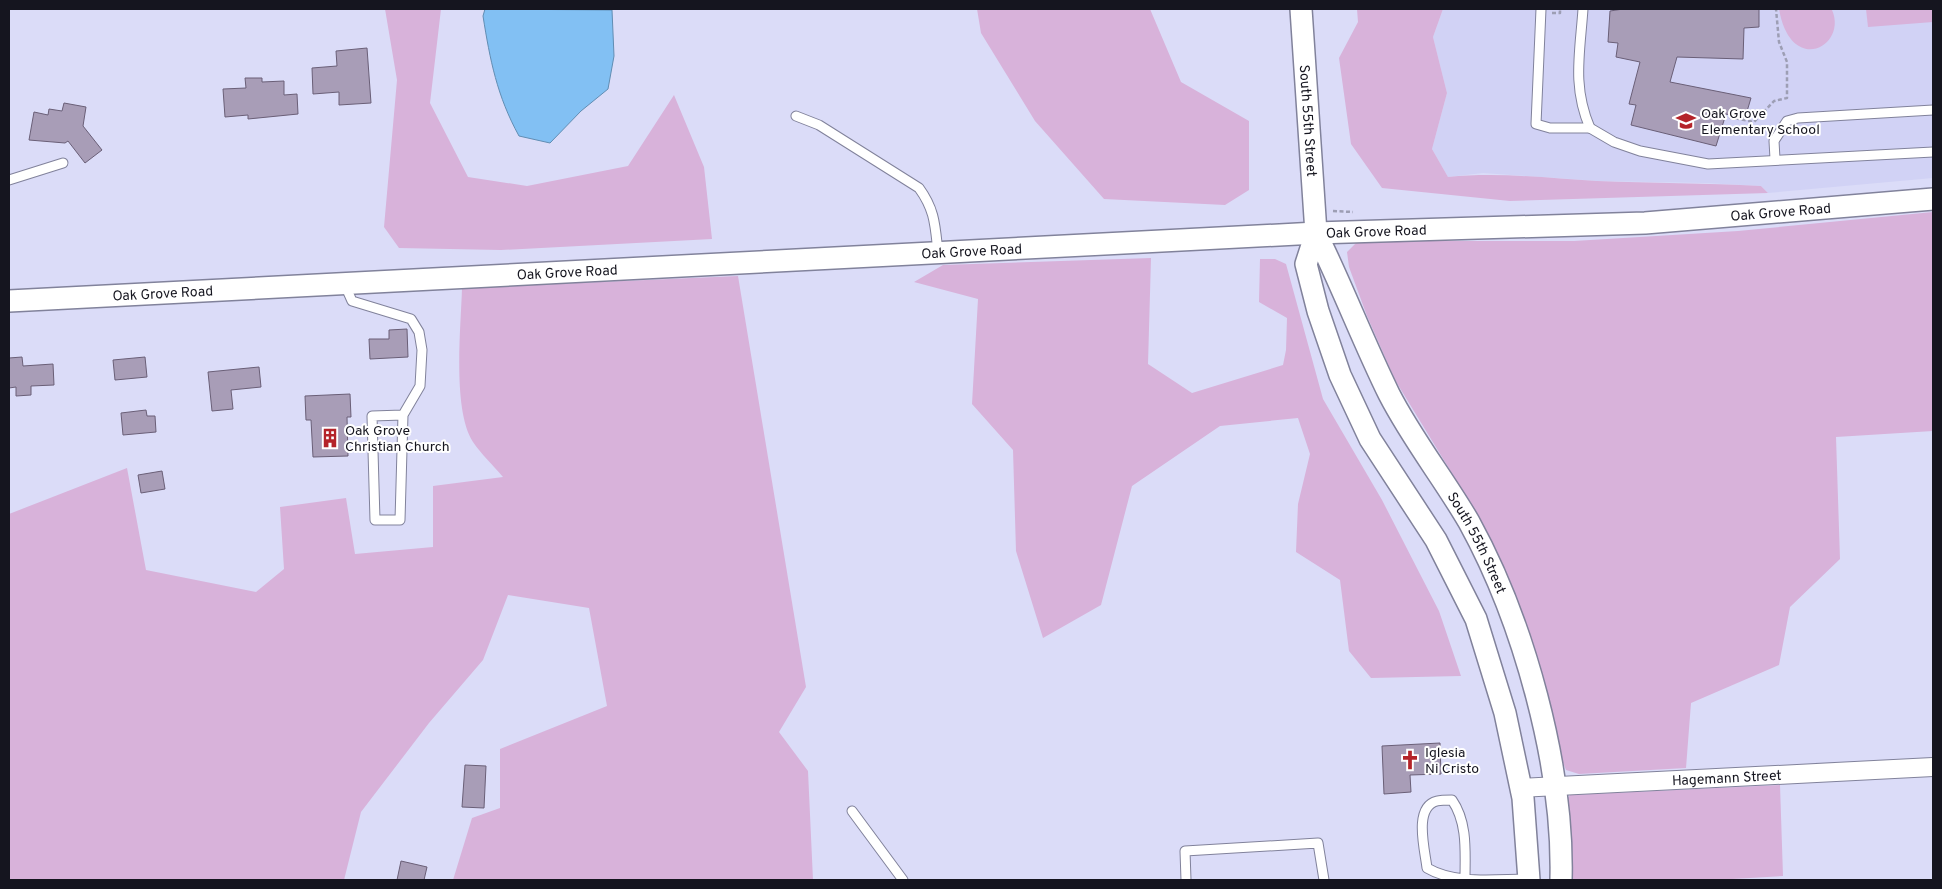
<svg xmlns="http://www.w3.org/2000/svg" width="1942" height="889" font-family="Overpass,sans-serif">
	<rect width="100%" height="100%" fill="#dbdcf8"/>
	<polygon fill="#d1d2f5" points="1443,9 1933,9 1933,178 1768,193 1761,186 1705,183 1598,181 1483,173 1448,177 1432,149 1447,93 1433,37"/>
	<g fill="#d8b2da">
		<polygon points="385,9 441,9 430,103 468,177 527,186 628,166 674,95 704,167 712,239 501,250 399,248 384,227 397,80"/>
		<polygon points="977,9 1150,9 1181,82 1249,121 1249,190 1225,205 1104,199 1035,121 981,33"/>
		<path d="M1357,9H1443L1433,37L1447,93L1432,149L1448,177C1499,172 1546,178 1597,181C1652,183 1706,183 1761,186L1768,193L1510,201L1382,188L1351,144L1339,58L1358,22Z"/>
		<path d="M1779,9H1835L1832,10C1848,46 1791,77 1779,9Z"/>
		<polygon points="1866,9 1933,9 1933,22 1868,27"/>
		<polygon points="1933,212 1933,431 1836,437 1840,559 1790,607 1779,665 1691,703 1686,768 1579,774 1566,770 1560,755 1528,630 1481,521 1395,380 1367,316 1349,267 1347,252 1358,241 1574,241 1738,231"/>
		<polygon points="1151,258 1148,364 1192,393 1283,365 1286,350 1287,318 1259,302 1260,259 1275,259 1286,264 1323,399 1382,500 1439,611 1461,676 1371,678 1349,651 1340,580 1296,552 1298,504 1310,454 1298,418 1220,426 1132,486 1101,605 1043,638 1016,551 1013,450 972,404 978,299 914,282 943,265"/>
		<path d="M738,276L806,687L779,732L808,771L813,880H453L472,818L500,808V749L607,706L589,608L508,595L483,660L429,723L361,812L344,880H9V514L127,468L146,570L256,592L284,569L280,507L346,498L355,554L433,547V486L503,477C493,465 481,454 473,442C452,409 461,327 462,288Z"/>
		<polygon points="1780,785 1783,876 1715,880 1567,880 1565,802 1570,795"/>
	</g>
	<path fill="#82c0f3" stroke="#618db3" d="M485,9L612,10L614,56L608,89L581,111L550,143L519,136C497,96 490,60 483,16Z"/>
	<g fill="#a89db7" stroke="#6a5f77">
		<polygon points="1623,9 1759,9 1759,27 1744,28 1743,59 1677,57 1670,82 1751,98 1745,118 1726,114 1716,146 1631,125 1636,105 1629,104 1640,62 1616,57 1618,43 1608,42 1610,11"/>
		<polygon points="367,48 371,103 339,105 339,92 313,94 312,68 337,66 336,51"/>
		<polygon points="245,78 262,78 262,82 284,81 284,95 297,94 298,114 248,119 248,115 225,117 223,89 246,88"/>
		<polygon points="64,103 86,107 83,126 102,150 85,163 68,141 65,143 29,140 34,112 48,115 49,109 62,111"/>
		<polygon points="407,329 408,357 370,359 369,339 389,339 389,330"/>
		<polygon points="22,357 23,366 53,364 54,385 31,386 31,395 16,396 16,387 9,388 9,358"/>
		<polygon points="145,357 147,377 115,380 113,360"/>
		<polygon points="259,367 261,387 231,390 233,409 212,411 208,372"/>
		<polygon points="350,394 351,417 347,417 348,456 313,457 311,420 306,420 305,396"/>
		<polygon points="146,410 147,416 155,416 156,432 123,435 121,413"/>
		<polygon points="162,471 165,489 141,493 138,475"/>
		<polygon points="1440,743 1441,774 1410,775 1411,792 1384,794 1382,746"/>
		<polygon points="465,765 486,766 484,808 462,807"/>
		<polygon points="401,861 427,867 424,880 397,880"/>
	</g>
	<g fill="none" stroke-linecap="round" stroke-linejoin="round">
		<defs>
			<g id="service">
				<path d="M1541,9L1536,124L1550,128H1590C1572,86 1580,53 1583,9"/>
				<path d="M796,116L819,125L919,188C935,210 935,225 938,252"/>
				<polyline points="1590,128 1614,142 1640,151 1708,164 1933,152"/>
				<polyline points="1775,159 1774,141 1787,121 1798,118 1933,110"/>
				<polyline points="9,180 63,163"/>
				<polyline points="344,283 352,301 411,319 419,332 422,350 420,386 403,415 400,520 375,520 372,416 403,415"/>
				<polyline points="852,811 903,880"/>
				<path d="M1465,879C1465,853 1468,823 1452,800C1447,800 1441,800 1437,801C1413,807 1425,850 1427,868C1456,885 1496,879 1528,879"/>
				<polyline points="1186,880 1185,851 1318,843 1324,880"/>
			</g>
			<g id="minor">
				<path id="s1" d="M1521,788L1933,767"/>
			</g>
			<g id="tertiary">
				<path id="s2" d="M1301,9L1316,233L1306,264L1318,311L1340,375L1370,439L1436,540L1476,619L1505,713L1523,798L1529,880"/>
				<path id="s3" d="M1316,233C1342,286 1363,341 1389,394C1412,439 1444,479 1469,522C1524,622 1564,767 1561,880"/>
				<path id="s4" d="M9,301L1316,233L1645,223L1933,199"/>
			</g>
		</defs>
		<use href="#service" stroke="#81829b" stroke-width="11"/>
		<use href="#minor" stroke="#81829b" stroke-width="20"/>
		<use href="#tertiary" stroke="#81829b" stroke-width="24"/>
		<g stroke="#9d9eb4" stroke-width="2.5" stroke-dasharray="4 2.5" stroke-linecap="butt">
			<polyline points="1552,13 1560,13 1560,9"/>
			<polyline points="1729,117 1754,122 1774,101 1787,98 1787,62 1779,42 1776,9"/>
			<polyline points="1333,211 1353,212"/>
		</g>
		<use href="#service" stroke="#fff" stroke-width="9"/>
		<use href="#minor" stroke="#fff" stroke-width="18"/>
		<use href="#tertiary" stroke="#fff" stroke-width="21"/>
	</g>
	<defs>
		<symbol id="school-bare" viewBox="-9 -9 18 18"><path d="M0-5L7-2L0 1L-7-2ZM-4 1L0 2.5L4 1V4Q0 6-4 4Z" fill="#b42329" stroke="#fff" stroke-width="2.5" paint-order="stroke"/></symbol>
		<symbol id="building-bare" viewBox="-9 -9 18 18"><path d="M-4-6H4V6H1V3H-1V6H-4ZM-2.5-4.3h1.7v1.8h-1.7ZM.8-4.3h1.7v1.8H.8ZM-2.5-1h1.7V.8h-1.7ZM.8-1h1.7V.8H.8Z" fill="#b42329" stroke="#fff" stroke-width="2.5" paint-order="stroke"/></symbol>
		<symbol id="church-bare" viewBox="-9 -9 18 18"><path d="M-1.2-6h2.4v3.5h3.3v2.4h-3.3V6h-2.4V-.1h-3.3v-2.4h3.3Z" fill="#b42329" stroke="#fff" stroke-width="2.5" paint-order="stroke"/></symbol>
	</defs>
	<g fill-rule="evenodd">
		<use href="#school-bare" x="1672" y="107" width="28" height="28"/>
		<use href="#building-bare" x="316" y="424" width="28" height="28"/>
		<use href="#church-bare" x="1396" y="746" width="28" height="28"/>
	</g>
	<g text-anchor="middle" stroke-width="4" stroke-linejoin="round" paint-order="stroke">
		<g font-size="14" fill="#15151f" stroke="#fff" text-anchor="start">
			<text x="1701" y="118">Oak Grove<tspan x="1701" dy="16">Elementary School</tspan></text>
			<text x="345" y="435">Oak Grove<tspan x="345" dy="16">Christian Church</tspan></text>
			<text x="1425" y="757">Iglesia<tspan x="1425" dy="16">Ni Cristo</tspan></text>
		</g>
		<g font-size="14" fill="#15151f" stroke="#fff">
			<text dy="5" stroke="none"><textPath href="#s2" startOffset="112">South 55th Street</textPath></text>
			<text dy="5" stroke="none"><textPath href="#s4" startOffset="1774">Oak Grove Road</textPath></text>
			<text dy="5" stroke="none"><textPath href="#s4" startOffset="1369">Oak Grove Road</textPath></text>
			<text dy="5" stroke="none"><textPath href="#s4" startOffset="964">Oak Grove Road</textPath></text>
			<text dy="5" stroke="none"><textPath href="#s4" startOffset="559">Oak Grove Road</textPath></text>
			<text dy="5" stroke="none"><textPath href="#s4" startOffset="154">Oak Grove Road</textPath></text>
			<text dy="5" stroke="none"><textPath href="#s3" startOffset="350">South 55th Street</textPath></text>
			<text dy="5" stroke="none"><textPath href="#s1" startOffset="206">Hagemann Street</textPath></text>
		</g>
	</g>
	<rect width="1942" height="889" fill="none" stroke="#15151f" stroke-width="20"/>
</svg>
